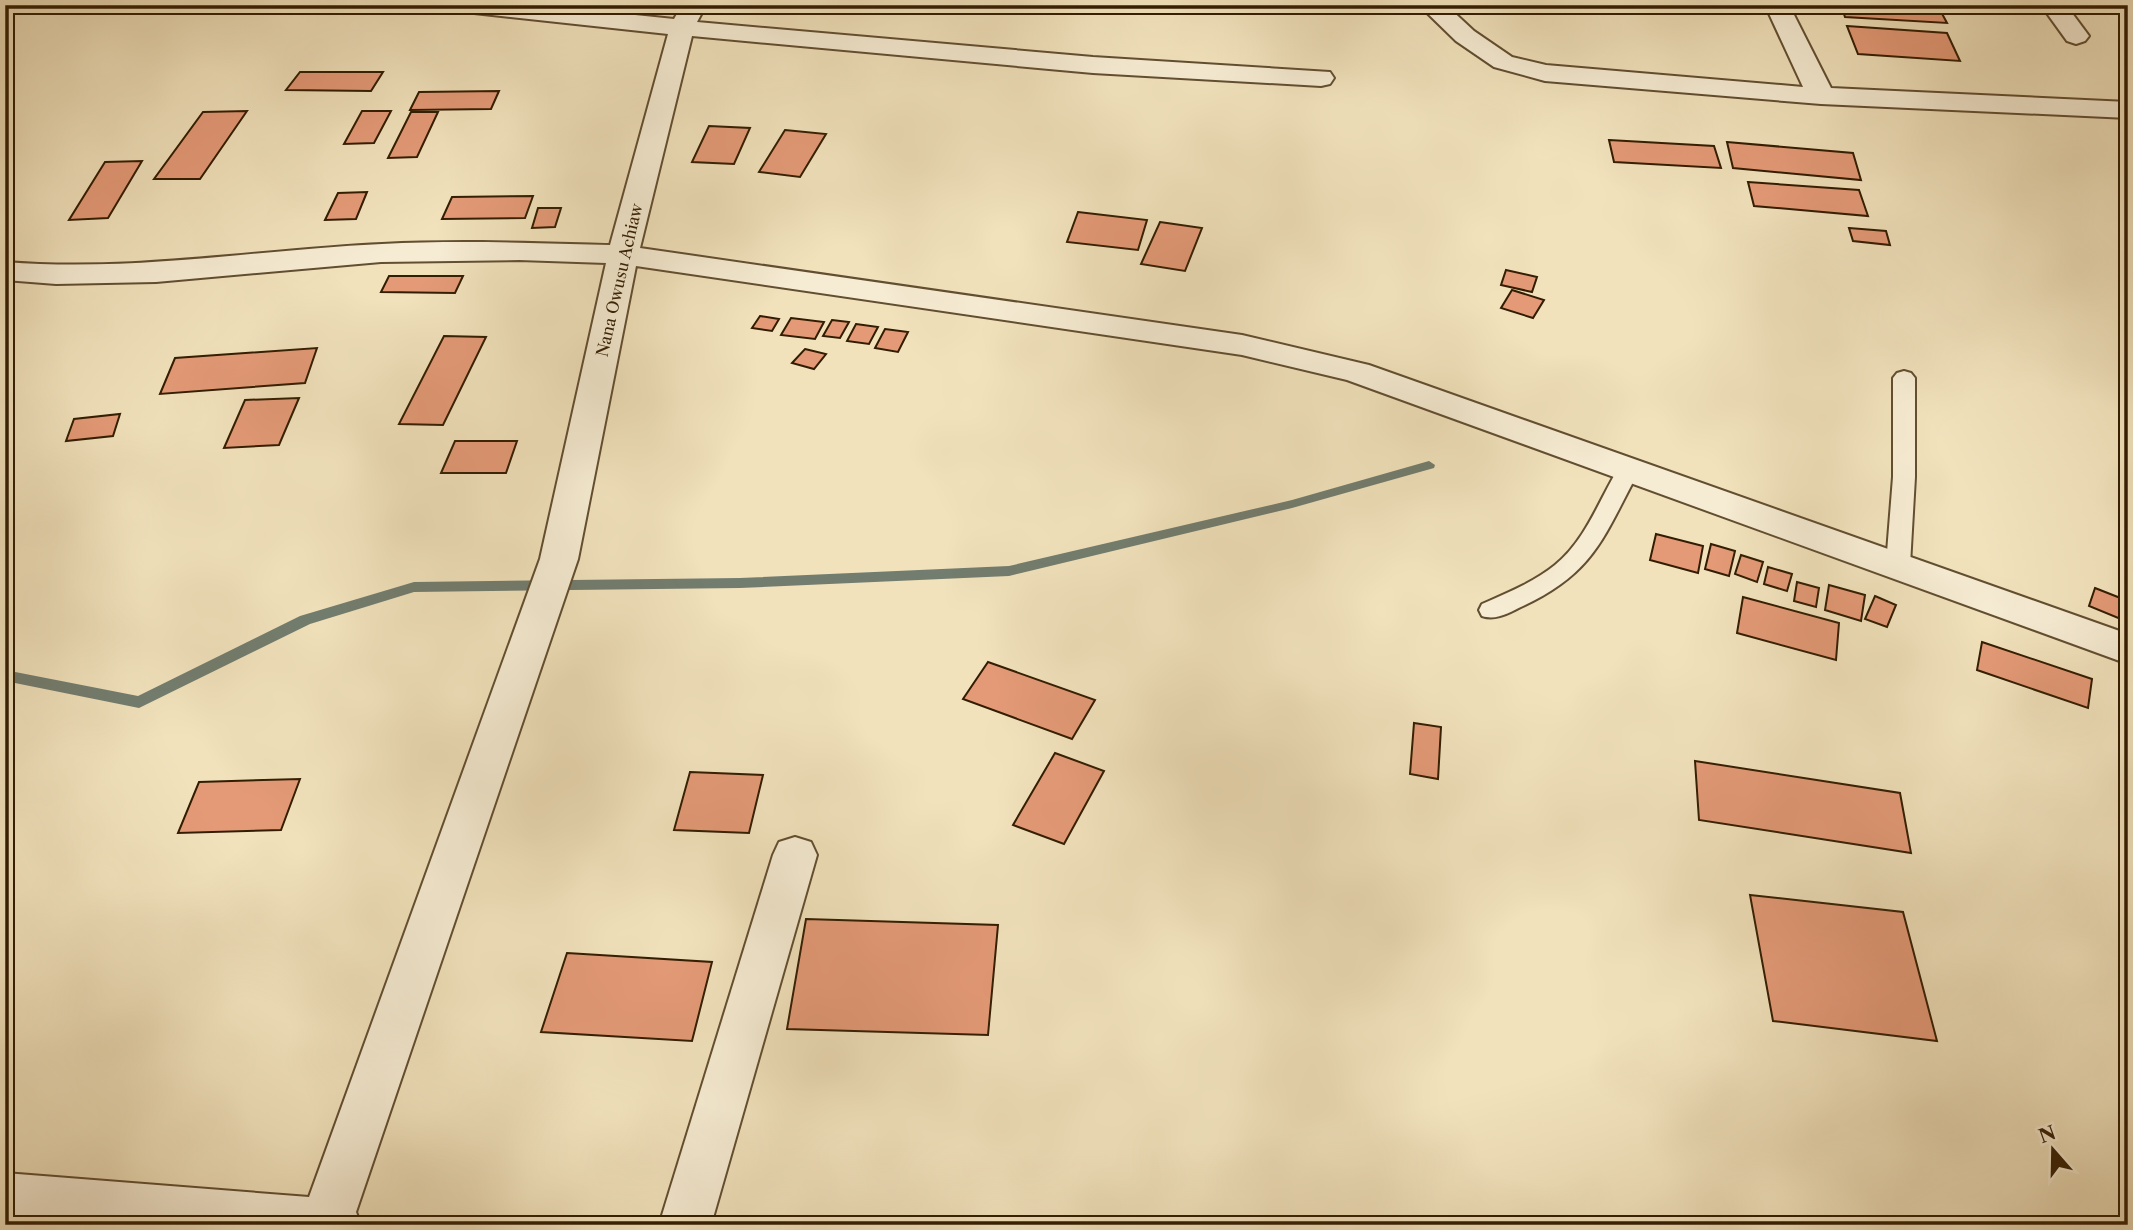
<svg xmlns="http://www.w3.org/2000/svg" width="2133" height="1230" font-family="'Libre Caslon Text',serif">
	<rect width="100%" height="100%" fill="#f1e2bc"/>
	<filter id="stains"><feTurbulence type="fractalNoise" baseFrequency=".00286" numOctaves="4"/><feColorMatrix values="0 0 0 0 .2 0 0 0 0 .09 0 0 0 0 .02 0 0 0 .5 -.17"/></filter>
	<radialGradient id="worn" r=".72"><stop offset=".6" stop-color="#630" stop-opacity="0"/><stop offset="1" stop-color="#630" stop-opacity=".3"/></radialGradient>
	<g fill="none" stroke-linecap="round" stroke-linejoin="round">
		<polygon fill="#727d6f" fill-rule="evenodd" points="1429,461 1435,465 1434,468 1292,508 1009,576 740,588 414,592 310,624 139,708 5,681 5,670 138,696 300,616 414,582 740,578 1009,566 1292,500"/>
	</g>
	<g fill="#e49a77" stroke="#331d02" stroke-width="2">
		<polygon points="1841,5 1939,8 1947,23 1845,17"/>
		<polygon points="1847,26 1947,33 1960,61 1858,54"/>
		<polygon points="300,72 383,72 371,91 286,90"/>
		<polygon points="499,91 491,109 410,110 419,92"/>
		<polygon points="247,111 200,179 154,179 203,112"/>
		<polygon points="362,111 391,111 374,143 344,144"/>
		<polygon points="411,112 438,112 417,157 388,158"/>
		<polygon points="709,126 750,128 734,164 692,162"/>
		<polygon points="785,130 826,134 800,177 759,172"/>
		<polygon points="1609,140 1714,146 1721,168 1614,162"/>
		<polygon points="1727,142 1853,153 1861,180 1733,168"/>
		<polygon points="142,161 108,218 69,220 105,162"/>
		<polygon points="1748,182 1859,190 1868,216 1754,206"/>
		<polygon points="367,192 356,219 325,220 338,193"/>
		<polygon points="533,196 525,218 442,219 452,197"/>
		<polygon points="538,208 561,208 555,227 532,228"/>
		<polygon points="1078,212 1147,220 1138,250 1067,242"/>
		<polygon points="1160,222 1202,228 1185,271 1141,264"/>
		<polygon points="1849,228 1886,231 1890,245 1853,241"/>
		<polygon points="1506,270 1537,277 1532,292 1501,285"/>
		<polygon points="389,276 463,276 455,293 381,292"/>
		<polygon points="1512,290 1544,300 1533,318 1501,308"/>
		<polygon points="760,316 779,319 772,331 752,328"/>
		<polygon points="791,318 824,322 815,339 781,335"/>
		<polygon points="832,320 849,322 840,338 823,336"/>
		<polygon points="856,324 878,327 869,344 847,341"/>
		<polygon points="885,329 908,332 898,352 875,348"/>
		<polygon points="444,336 486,337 443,425 399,424"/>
		<polygon points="317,348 305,383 160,394 175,358"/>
		<polygon points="805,349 826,354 814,369 792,363"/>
		<polygon points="299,398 279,445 224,448 245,400"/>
		<polygon points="120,414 113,436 66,441 74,419"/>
		<polygon points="455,441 517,441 506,473 441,473"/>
		<polygon points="1656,534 1703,546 1698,573 1650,560"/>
		<polygon points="1711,544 1735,551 1729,576 1705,569"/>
		<polygon points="1741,555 1763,562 1757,582 1735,574"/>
		<polygon points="1768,567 1792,574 1787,591 1764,584"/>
		<polygon points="1797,582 1819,588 1816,607 1794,601"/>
		<polygon points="1829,585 1865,595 1861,621 1825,610"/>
		<polygon points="2095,588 2128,601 2128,622 2089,606"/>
		<polygon points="1875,596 1896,605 1887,627 1865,619"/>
		<polygon points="1743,597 1839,623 1836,660 1737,633"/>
		<polygon points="1982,642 2092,679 2088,708 1977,670"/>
		<polygon points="988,662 1095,700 1072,739 963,699"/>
		<polygon points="1414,723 1441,727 1438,779 1410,774"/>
		<polygon points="1055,753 1104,771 1064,844 1013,825"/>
		<polygon points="1695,761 1900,793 1911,853 1699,820"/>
		<polygon points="690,772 763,775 749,833 674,830"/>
		<polygon points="300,779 281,830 178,833 199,782"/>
		<polygon points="1750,895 1903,912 1937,1041 1773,1021"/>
		<polygon points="806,919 998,925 988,1035 787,1029"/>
		<polygon points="567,953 712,962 692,1041 541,1032"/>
	</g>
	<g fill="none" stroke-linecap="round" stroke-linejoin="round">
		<defs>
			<g id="service">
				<polygon points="1904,371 1911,373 1915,378 1915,477 1910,565 1906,571 1898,573 1890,571 1886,565 1893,477 1893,378 1897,373"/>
				<path d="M1629,462L1637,464L1640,469C1604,535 1596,572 1523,606C1510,612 1497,621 1482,616L1479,610L1482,604C1507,593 1534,582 1555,565C1587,539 1600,497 1621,464Z"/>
			</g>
			<g id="minor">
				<path d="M453,5H538L674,19L682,5H706L697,22L1093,57L1330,72L1334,78L1330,84L1321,86L1093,73L692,36L640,248L1242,335L1369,365L2128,634V664L1347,380L1242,355L636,266L578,559L356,1212L361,1225H5V1173L309,1197L540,559L606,263L519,260L381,262L156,282L56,284L5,280V262C135,272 254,250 382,244C458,240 534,243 610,245L668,34L465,12L456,10Z"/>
				<polygon points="1419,5 1446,5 1474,31 1512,57 1546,65 1803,87 1765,5 1789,5 1831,88 2128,102 2128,118 1821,104 1545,81 1494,67 1456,41"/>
				<polygon points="2041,5 2066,5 2089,36 2085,41 2076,44 2067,41"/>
				<polygon points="795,837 811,842 817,855 711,1225 659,1225 773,855 779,842"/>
			</g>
		</defs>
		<use href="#service" stroke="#624e30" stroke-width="4"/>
		<use href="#minor" stroke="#624e30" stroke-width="4"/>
		<use href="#service" fill="#f6ecd3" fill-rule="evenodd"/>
		<use href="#minor" fill="#f6ecd3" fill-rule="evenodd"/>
	</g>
	<g text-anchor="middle" stroke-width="5" stroke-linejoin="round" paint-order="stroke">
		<g font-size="16" fill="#331d02" stroke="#f6ecd3">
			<text transform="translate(619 280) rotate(-77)" y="6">Nana Owusu Achiaw</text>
		</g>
	</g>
	<rect width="2133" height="1230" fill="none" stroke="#f1e2bc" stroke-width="28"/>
	<rect x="7" y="7" width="2119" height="1216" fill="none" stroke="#331d02" stroke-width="3.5"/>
	<rect x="14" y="14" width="2105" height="1202" fill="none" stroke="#331d02" stroke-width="2"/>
	<g transform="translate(2053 1150) rotate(340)" stroke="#f6ecd3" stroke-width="5" paint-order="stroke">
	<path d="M0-5L12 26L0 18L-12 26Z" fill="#331d02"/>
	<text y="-10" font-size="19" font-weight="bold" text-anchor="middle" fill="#331d02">N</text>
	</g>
	<rect width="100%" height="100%" filter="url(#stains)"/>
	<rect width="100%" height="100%" fill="url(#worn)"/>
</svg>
